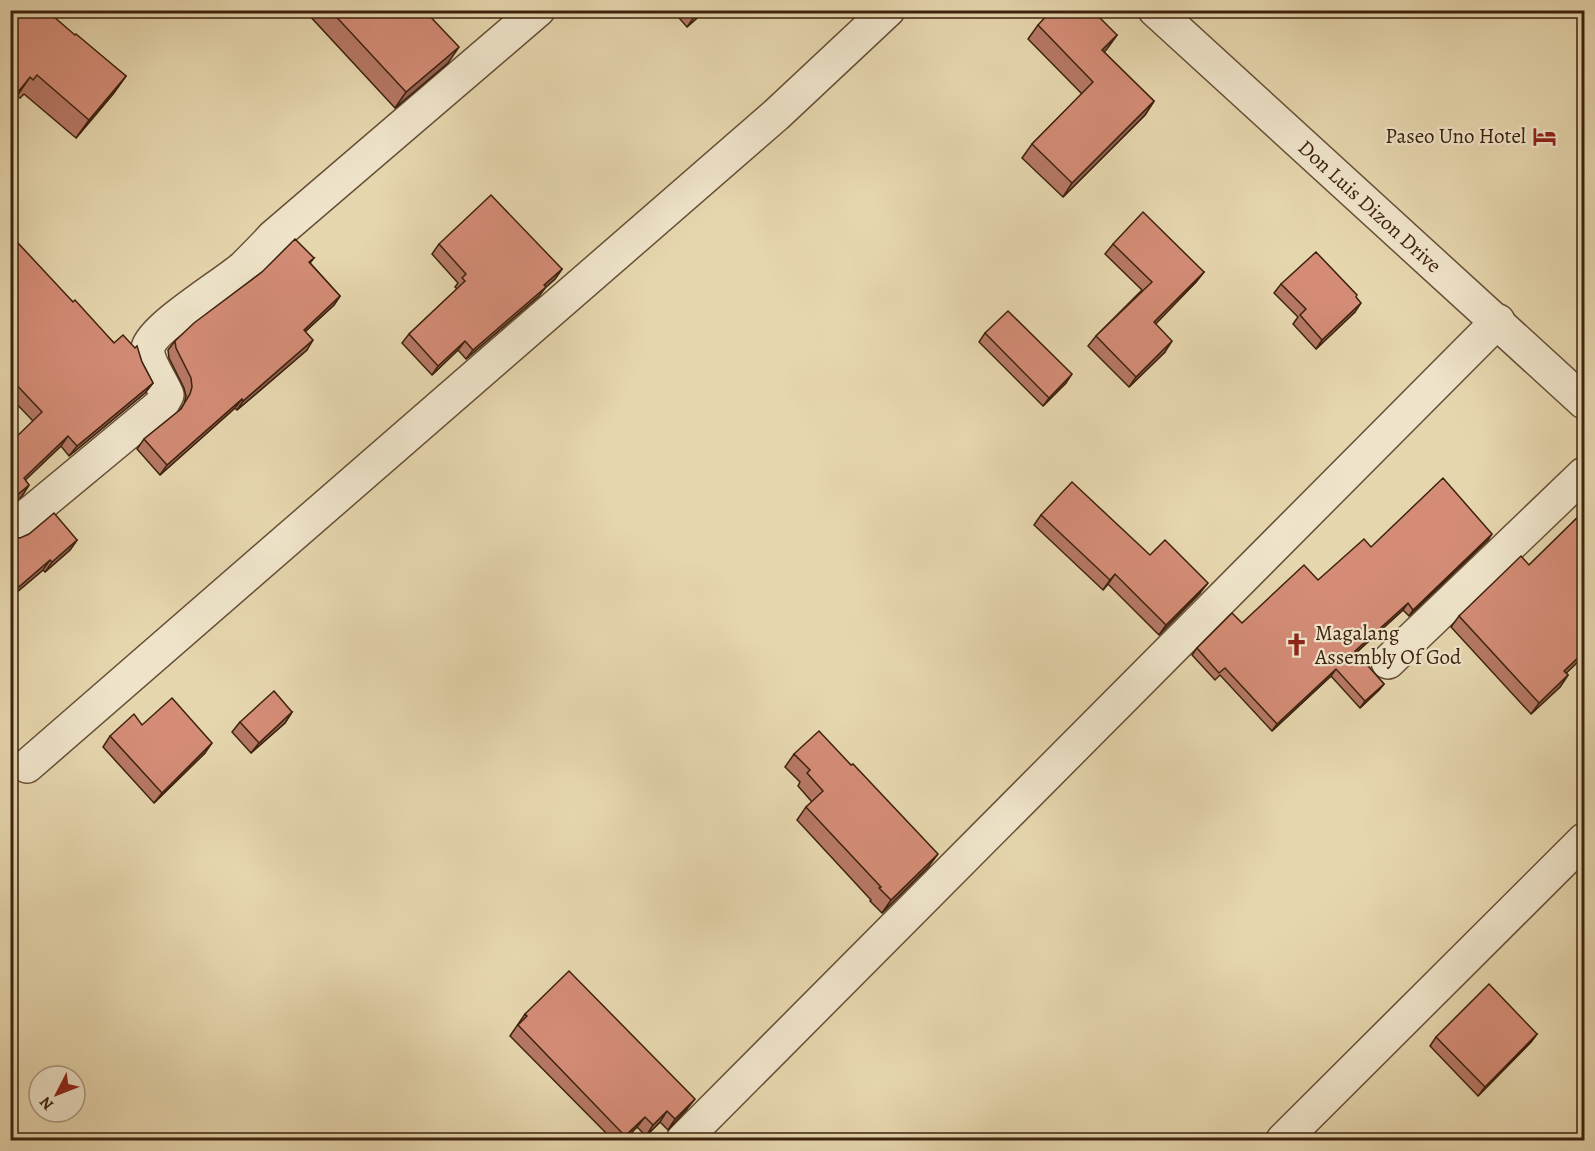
<svg xmlns="http://www.w3.org/2000/svg" width="1595" height="1151" font-family="Alegreya,serif">
	<rect width="100%" height="100%" fill="#e6d6ae"/>
	<filter id="stains"><feTurbulence type="fractalNoise" baseFrequency=".00333" numOctaves="4"/><feColorMatrix values="0 0 0 0 .2 0 0 0 0 .09 0 0 0 0 .02 0 0 0 .5 -.17"/></filter>
	<radialGradient id="worn" r=".72"><stop offset=".6" stop-color="#630" stop-opacity="0"/><stop offset="1" stop-color="#630" stop-opacity=".3"/></radialGradient>
	<g fill="none" stroke-linecap="round" stroke-linejoin="round">
		<defs>
			<g id="minor">
				<path id="s1" d="M1155,10L1584,402"/>
				<path d="M10,530L162,404L167,395C162,382 146,361 148,348C152,328 226,283 244,267C254,257 264,247 273,237L538,10"/>
				<polyline points="1388,662 1584,474"/>
				<polyline points="27,766 776,115 888,10"/>
				<polyline points="683,1140 1498,321"/>
				<polyline points="1283,1140 1584,840"/>
			</g>
		</defs>
		<use href="#minor" stroke="#674f36" stroke-width="36"/>
		<use href="#minor" stroke="#efe4ca" stroke-width="33"/>
	</g>
	<g fill="#b67865" stroke="#3d220e" stroke-width="1.5">
		<polygon points="10,10 75,35 126,76 113,94 76,138 24,94 20,98 17,96"/>
		<polygon points="310,10 424,10 448,63 395,108 308,14"/>
		<polygon points="672,10 706,10 687,27"/>
		<polygon points="1038,25 1117,35 1104,52 1154,101 1145,115 1063,197 1022,158 1032,144 1082,94 1028,39"/>
		<polygon points="439,244 562,269 555,279 545,288 539,296 466,359 458,350 432,375 402,343 409,334 457,289 455,287 458,283 432,254"/>
		<polygon points="1113,244 1204,272 1196,282 1155,324 1165,352 1129,387 1088,346 1096,336 1142,290 1105,254"/>
		<polygon points="10,248 73,302 114,343 142,362 153,383 145,393 69,456 61,446 25,480 29,485 22,496 33,421 10,397"/>
		<polygon points="314,258 310,263 340,296 334,305 305,332 307,350 237,410 235,408 160,475 137,449 144,439 180,410 184,404 186,396 184,388 169,358 168,350 175,341 262,272"/>
		<polygon points="1281,284 1356,298 1355,312 1316,349 1293,324 1298,317 1274,293"/>
		<polygon points="985,333 1066,383 1043,406 979,342"/>
		<polygon points="1584,511 1584,656 1566,673 1568,675 1560,687 1531,714 1451,627 1459,616 1529,565"/>
		<polygon points="1041,515 1200,593 1159,635 1108,584 1103,590 1034,525"/>
		<polygon points="10,537 20,538 77,540 70,550 45,572 43,570 10,598"/>
		<polygon points="1488,540 1409,616 1403,610 1356,653 1384,684 1379,690 1360,708 1331,676 1272,731 1220,675 1215,680 1192,655 1197,648 1318,580 1371,547"/>
		<polygon points="292,712 285,723 251,753 232,732 240,722"/>
		<polygon points="142,725 205,753 154,803 103,747 110,736"/>
		<polygon points="794,754 929,866 882,913 870,901 871,900 797,820 806,807 812,802 798,786 800,782 785,767"/>
		<polygon points="525,1014 687,1109 668,1130 660,1122 646,1136 637,1127 624,1140 613,1140 510,1036"/>
		<polygon points="1537,1034 1531,1042 1478,1096 1430,1046 1436,1037"/>
	</g>
	<g fill="#946253" stroke="#3d220e" stroke-width="1.5">
		<polygon points="702,10 706,10 687,27 694,17"/>
		<polygon points="1117,35 1107,49 1092,64 1102,50"/>
		<polygon points="459,47 448,63 395,108 406,92"/>
		<polygon points="126,76 113,94 76,138 89,120"/>
		<polygon points="30,77 17,96 10,104 10,102"/>
		<polygon points="1154,101 1145,115 1063,197 1072,183"/>
		<polygon points="562,269 555,279 545,288 539,296 466,359 473,350"/>
		<polygon points="1204,272 1196,282 1147,333 1154,322"/>
		<polygon points="340,296 334,305 297,339 304,330"/>
		<polygon points="1361,303 1355,312 1316,349 1322,340"/>
		<polygon points="313,340 307,350 237,410 243,401"/>
		<polygon points="465,341 458,350 432,375 438,366"/>
		<polygon points="1172,341 1165,352 1129,387 1136,377"/>
		<polygon points="1072,374 1066,383 1043,406 1049,398"/>
		<polygon points="153,383 145,393 69,456 77,446"/>
		<polygon points="242,399 235,408 160,475 167,465"/>
		<polygon points="68,436 61,446 16,489 24,478"/>
		<polygon points="29,485 22,496 10,505 10,501"/>
		<polygon points="1492,534 1488,540 1409,616 1413,610"/>
		<polygon points="77,540 70,550 45,572 52,562"/>
		<polygon points="50,560 43,570 10,598 10,596 14,591"/>
		<polygon points="1115,574 1108,584 1103,590 1110,580"/>
		<polygon points="1208,583 1200,593 1159,635 1166,625"/>
		<polygon points="1408,603 1403,610 1350,658 1355,651"/>
		<polygon points="1584,652 1584,656 1556,683 1564,671"/>
		<polygon points="1336,669 1331,676 1272,731 1277,724"/>
		<polygon points="1568,675 1560,687 1531,714 1539,703"/>
		<polygon points="1384,684 1379,690 1360,708 1365,701"/>
		<polygon points="292,712 285,723 251,753 259,743"/>
		<polygon points="212,743 205,753 154,803 162,793"/>
		<polygon points="938,854 929,866 882,913 891,900"/>
		<polygon points="1537,1034 1531,1042 1478,1096 1485,1087"/>
		<polygon points="695,1099 687,1109 668,1130 675,1119"/>
		<polygon points="667,1111 660,1122 646,1136 653,1125"/>
		<polygon points="645,1117 637,1127 624,1140 622,1140 625,1136"/>
	</g>
	<g fill="#d48c76" stroke="#3d220e" stroke-width="1.5">
		<polygon points="10,10 46,10 75,35 76,34 126,76 89,120 37,75 33,80 30,77 10,102"/>
		<polygon points="330,10 424,10 459,47 406,92"/>
		<polygon points="688,10 702,10 694,17"/>
		<polygon points="1052,10 1092,10 1117,35 1102,50 1154,101 1072,183 1032,144 1093,82 1038,25"/>
		<polygon points="491,195 562,269 544,285 546,287 473,350 465,341 438,366 409,334 465,281 462,278 466,274 439,244"/>
		<polygon points="1143,212 1204,272 1154,322 1172,341 1136,377 1096,336 1152,282 1113,244"/>
		<polygon points="295,239 314,258 309,262 340,296 304,330 313,340 243,401 242,399 167,465 144,439 181,409 190,394 192,387 191,378 176,348 175,341 194,323 262,272"/>
		<polygon points="18,243 73,302 75,300 114,343 123,335 135,348 137,346 142,362 153,383 77,446 68,436 24,478 29,485 10,501 10,443 42,412 10,378 10,248 11,249"/>
		<polygon points="1316,252 1357,295 1356,297 1361,303 1322,340 1300,315 1306,309 1281,284"/>
		<polygon points="1008,311 1072,374 1049,398 985,333"/>
		<polygon points="1443,478 1492,534 1413,610 1408,603 1355,651 1384,684 1365,701 1336,669 1277,724 1225,668 1219,673 1197,648 1232,613 1242,623 1304,565 1318,580 1364,539 1371,547"/>
		<polygon points="1072,482 1150,555 1165,540 1208,583 1166,625 1115,574 1110,580 1041,515"/>
		<polygon points="1584,511 1584,652 1564,671 1568,675 1539,703 1459,616 1521,556 1529,565"/>
		<polygon points="54,513 77,540 52,562 50,560 14,591 10,587 10,537 20,538 29,534"/>
		<polygon points="274,691 292,712 259,743 240,722"/>
		<polygon points="172,698 212,743 162,793 110,736 134,714 142,725"/>
		<polygon points="819,731 851,765 853,764 938,854 891,900 879,888 881,887 806,807 823,791 807,773 810,770 794,754"/>
		<polygon points="569,971 695,1099 675,1119 667,1111 653,1125 645,1117 625,1136 518,1025 527,1016 525,1014"/>
		<polygon points="1489,984 1537,1034 1485,1087 1436,1037"/>
	</g>
	<defs>
		<symbol id="hotel-bare" viewBox="-9 -9 18 18"><path d="M-6-4.5h1.5V1H6V5H4.5V3h-9V5H-6ZM-4 0a1.8 1.8 0 1 1 3.6 0ZM.5 0V-2.5h3Q6-2.5 6 0Z" fill="#8f2418" stroke="#efe4ca" stroke-width="2.5" paint-order="stroke"/></symbol>
		<symbol id="church-bare" viewBox="-9 -9 18 18"><path d="M-1.2-6h2.4v3.5h3.3v2.4h-3.3V6h-2.4V-.1h-3.3v-2.4h3.3Z" fill="#8f2418" stroke="#efe4ca" stroke-width="2.5" paint-order="stroke"/></symbol>
	</defs>
	<g fill-rule="evenodd">
		<use href="#hotel-bare" x="1528" y="120" width="33" height="33"/>
		<use href="#church-bare" x="1280" y="628" width="33" height="33"/>
	</g>
	<g text-anchor="middle" stroke-width="4.5" stroke-linejoin="round" paint-order="stroke">
		<g font-size="21" fill="#3d220e" stroke="#efe4ca" text-anchor="end">
			<text x="1526" y="143">Paseo Uno Hotel</text>
			<text x="1315" y="640" text-anchor="start">Magalang<tspan x="1315" dy="24">Assembly Of God</tspan></text>
		</g>
		<g font-size="21" fill="#3d220e" stroke="#efe4ca">
			<text dy="7" stroke="none"><textPath href="#s1" startOffset="291">Don Luis Dizon Drive</textPath></text>
		</g>
	</g>
	<rect width="1595" height="1151" fill="none" stroke="#e6d6ae" stroke-width="36"/>
	<rect x="12" y="12" width="1571" height="1127" fill="none" stroke="#3d220e" stroke-width="3"/>
	<rect x="18" y="18" width="1559" height="1115" fill="none" stroke="#3d220e" stroke-width="1.5"/>
	<g transform="translate(57 1094) rotate(228)"><circle r="28" fill="#efe4ca" stroke="#a8967f" stroke-width="1.5"/>
	<path d="M0-4.5L10 22L0 15L-10 22Z" fill="#8f2418"/>
	<text y="-9" font-size="16" font-weight="bold" text-anchor="middle" fill="#3d220e">N</text>
	</g>
	<rect width="100%" height="100%" filter="url(#stains)"/>
	<rect width="100%" height="100%" fill="url(#worn)"/>
</svg>
